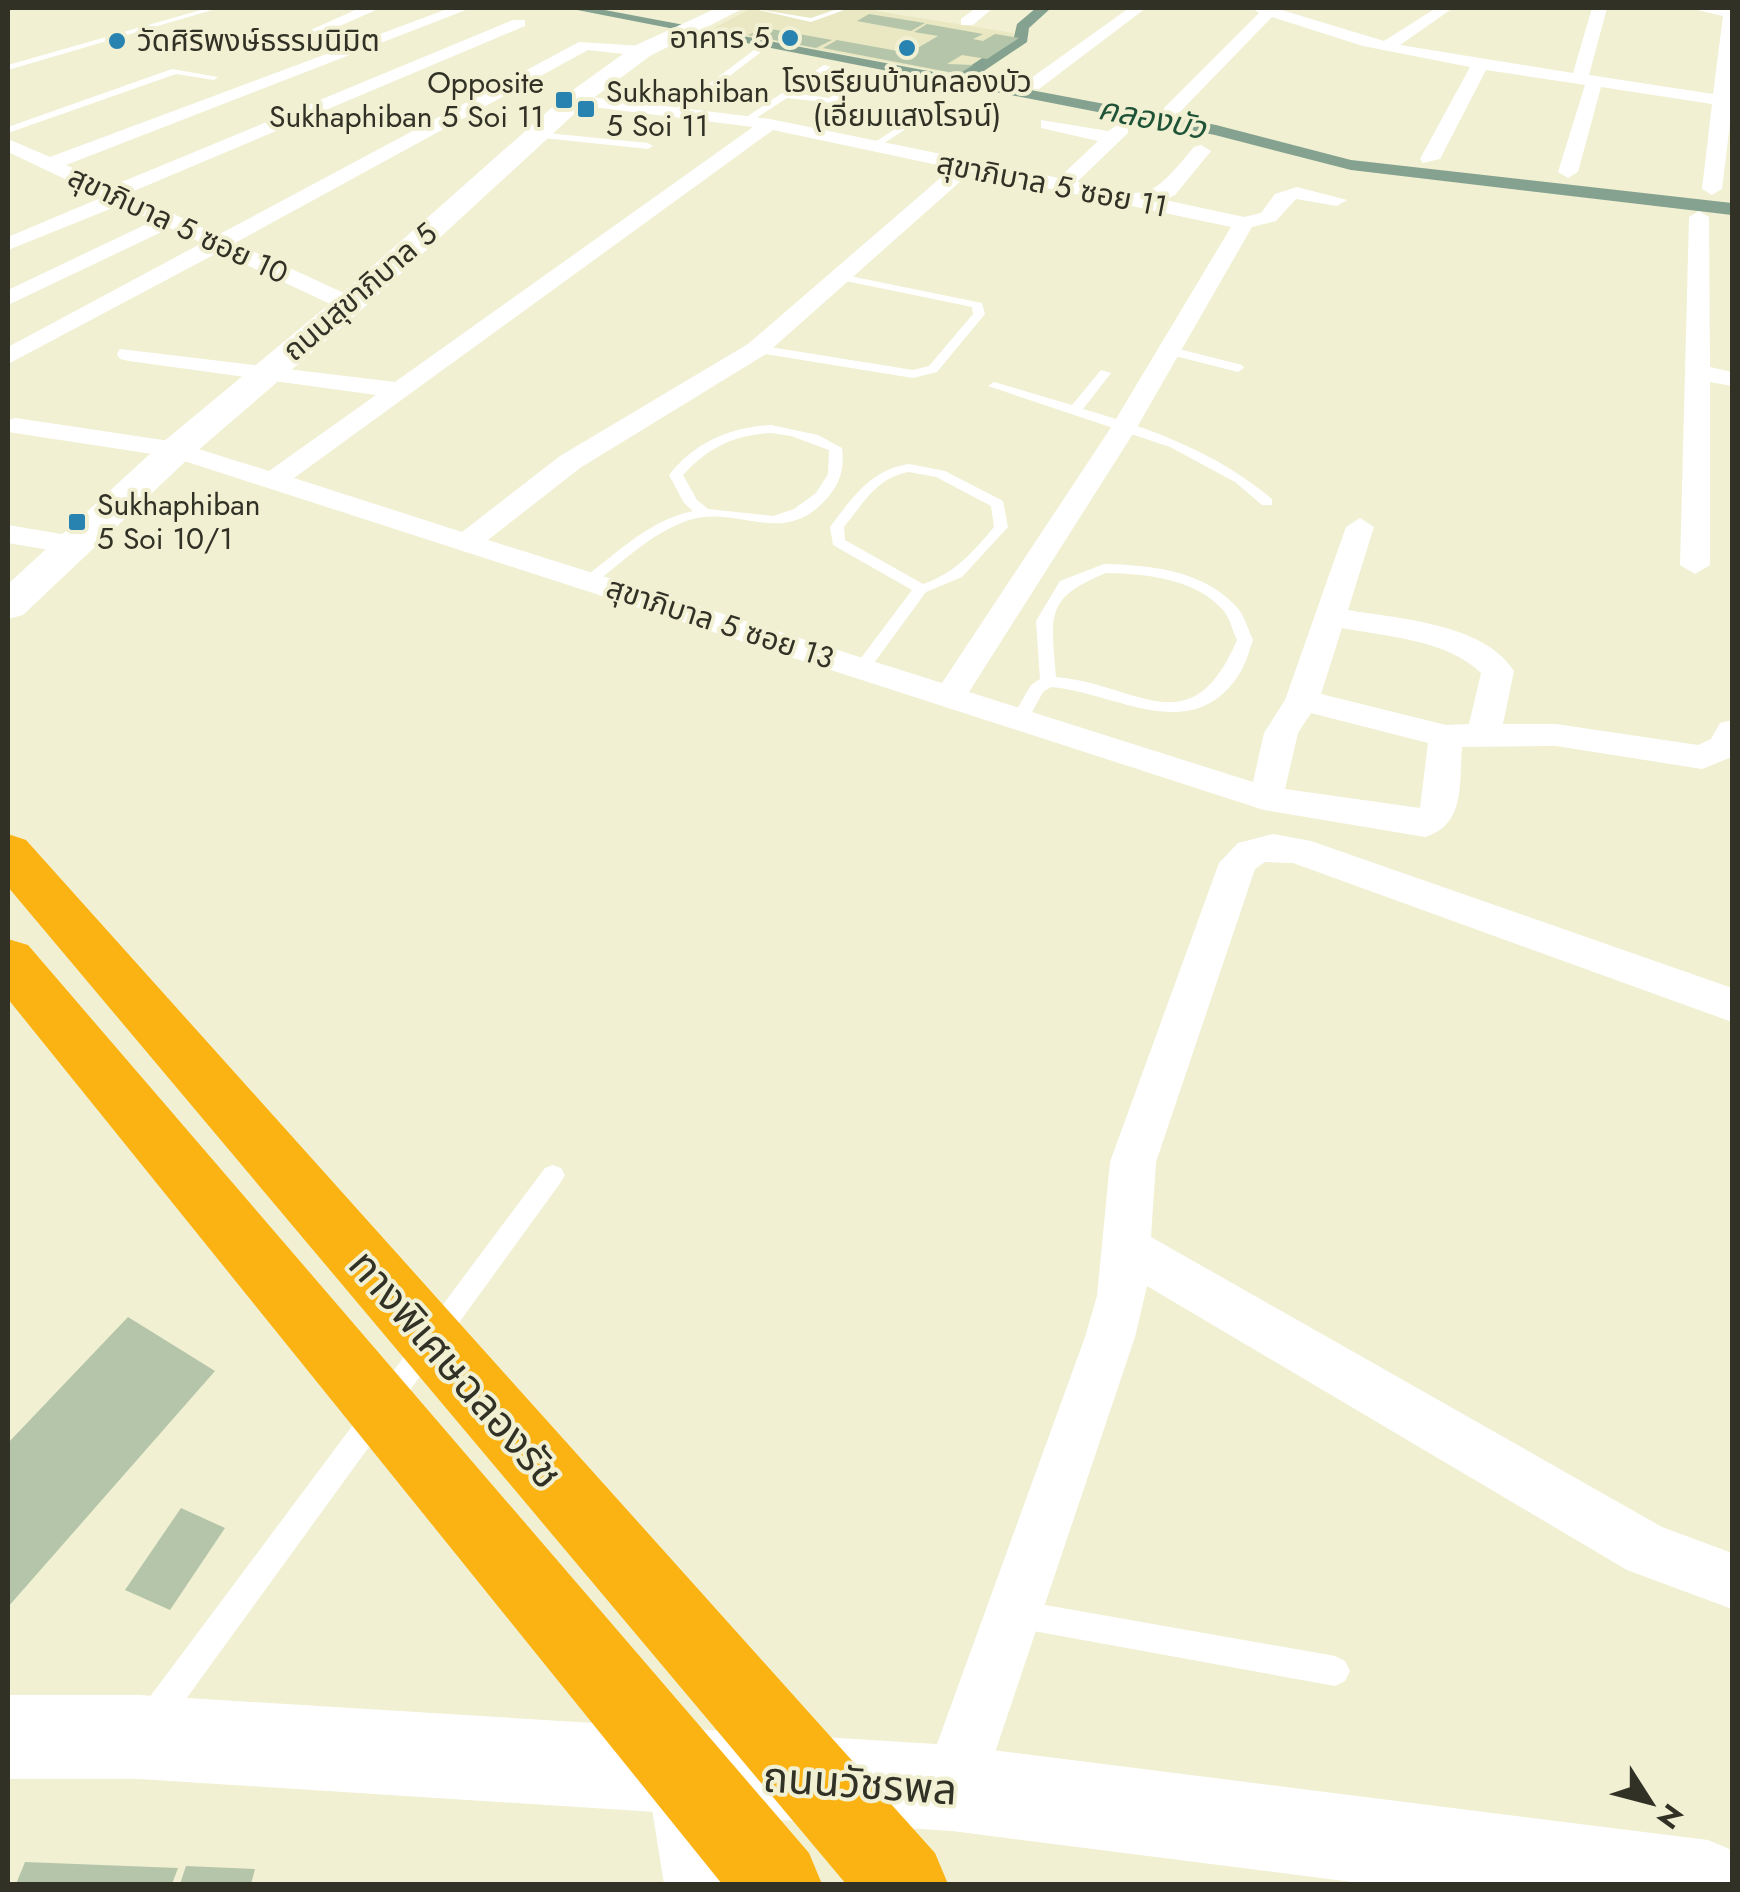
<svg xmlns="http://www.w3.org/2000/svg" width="1740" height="1892" font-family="Jost,'Noto Sans Thai',sans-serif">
	<rect width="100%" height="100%" fill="#f1f0d3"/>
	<polygon fill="#e9e8c3" points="752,8 858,8 1013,33 1019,38 959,75 710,30"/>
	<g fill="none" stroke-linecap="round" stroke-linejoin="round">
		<polygon fill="#84a28f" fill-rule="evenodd" points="567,8 594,8 955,76 1014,37 1017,24 1036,8 1051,8 1029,28 1027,42 972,79 1216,125 1351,160 1732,203 1732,215 1351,170 1215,135"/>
	</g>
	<g fill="#b5c5a9">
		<polygon points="869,14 925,23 911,31 857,21"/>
		<polygon points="927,24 983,34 973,39 983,41 995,34 1019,38 987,59 962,55 947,64 973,65 959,74 823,48 837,40 909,53 938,36 914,32"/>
		<polygon points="765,28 832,40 816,48 748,35"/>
		<polygon points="128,1317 215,1371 8,1607 8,1443"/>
		<polygon points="181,1508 225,1528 170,1610 125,1590"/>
		<polygon points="25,1862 178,1868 172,1884 16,1884"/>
		<polygon points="186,1866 255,1869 251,1884 180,1884"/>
	</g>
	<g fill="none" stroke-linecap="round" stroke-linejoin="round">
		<g fill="#fff" fill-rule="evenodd">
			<polygon points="208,8 219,8 8,70 8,65"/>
			<polygon points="750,8 811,18 840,8 847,9 811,22"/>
			<polygon points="754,50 761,52 683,112 677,112 677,108"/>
			<polygon points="824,65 831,67 793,93 829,98 861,74 868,76 834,103 787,98 750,122 742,120"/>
			<polygon points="172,69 218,77 214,80 176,74 8,133 8,127"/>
			<polygon points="936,103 943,105 875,149 867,147"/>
			<polygon points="537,132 648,143 653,146 648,149 534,137"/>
			<polygon points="840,274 982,303 985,314 937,372 913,378 753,352 753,346 757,345 913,370 929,366 973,314 972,307 836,279 836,275"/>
			<polygon points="1171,347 1242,365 1244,368 1238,372 1167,354 1167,348"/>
			<path d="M1101,370L1111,373L1083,409C1152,429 1216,452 1272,499V505H1262L1235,482L1170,447L988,386L994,382L1072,405Z"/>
			<path d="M771,425L818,435L842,448C844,465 842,478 832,492C788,551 743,506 693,519C656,529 625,560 595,583H585V577C618,552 650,520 693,511L684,503L669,475C696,442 728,428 771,425ZM771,433L791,436L829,450L828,474L816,493L794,509L773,516L708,509L697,500L683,475C708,448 733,435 771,433Z"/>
			<path d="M909,464L945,471L1003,501L1008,527L962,577L926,592L866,674L860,675L852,670L912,590L833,545L830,527C853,497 870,470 909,464ZM909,472L936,477L991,506L994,527C974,551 954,574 923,584L845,540L844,527C863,504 877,477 909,472Z"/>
			<path d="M1104,564C1150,565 1201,570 1235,605C1244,614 1248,629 1253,640C1249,652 1245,666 1238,676C1190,747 1115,692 1051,687L1043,692L1025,725H1013L1010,721L1031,685L1040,679L1036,621L1060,581ZM1106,573C1146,574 1195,578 1224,611C1230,619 1233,632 1237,640C1191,748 1138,684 1056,677C1051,616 1044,598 1106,573Z"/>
			<polygon points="553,1165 561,1168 565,1175 561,1182 165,1728 154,1732 143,1728 139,1717 143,1706 545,1168"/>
			<polygon points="1017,1600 1335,1656 1345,1661 1350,1671 1345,1681 1335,1686 1017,1628 1007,1624 1003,1614 1007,1604"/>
		</g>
		<g fill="#fff" fill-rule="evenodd">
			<polygon points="360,8 380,8 302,43 288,40"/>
			<polygon points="450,8 471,8 66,165 112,186 513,20 525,20 525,26 129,193 218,235 579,42 642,46 650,51 642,56 588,50 235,243 357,299 357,309 341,309 219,252 8,364 8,347 202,243 170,228 8,305 8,290 153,221 120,205 8,250 8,237 103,197 8,152 8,139 50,157"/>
			<polygon points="976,8 993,8 973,25 961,25 961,19"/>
			<polygon points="1129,8 1146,8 1039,89 1027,89 1027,81"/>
			<polygon points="1252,8 1275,8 1384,41 1436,8 1453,8 1400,45 1573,73 1592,8 1607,8 1589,75 1713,94 1723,16 1689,8 1732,8 1732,107 1722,189 1712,195 1702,189 1712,104 1601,87 1578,172 1568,178 1558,172 1585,85 1486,70 1440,159 1423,163 1420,159 1470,67 1363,46 1272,17 1176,116 1164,116 1164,108 1259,13"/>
			<path d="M575,95L770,119L1059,178L1098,141L1041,128V120L1108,131L1121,123L1128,125V133L1077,182C1148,197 1146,205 1194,147L1201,145L1211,151L1175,195L1165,200L1244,217L1261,213L1275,194L1297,187L1347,200L1337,206L1296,199L1276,221L1252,227L1136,429L969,692L1253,782L1264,733L1285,700L1346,527L1360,518L1374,527L1348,610C1399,619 1483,623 1514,671L1503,724H1556L1698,745L1711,739L1720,723L1732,720V757L1702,769L1556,746L1462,747C1459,782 1466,825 1425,837L1264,810L172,457L8,432V420L16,418L176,442L269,471L376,395L129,361L120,359L117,354L120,349L395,382L753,127L569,104L566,100ZM773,130L952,168L748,344L560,456L462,532L294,478ZM971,172L1231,227L1110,429L942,683L488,540L580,468L766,354ZM1342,628C1387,637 1446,639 1481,673L1469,724L1446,725L1321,694ZM1311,713L1428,743L1420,808L1285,789L1298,733Z"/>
			<polygon points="1699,211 1709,217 1710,367 1732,372 1732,386 1710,382 1710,565 1695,574 1680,565 1689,217"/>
			<polygon points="8,525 73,536 88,545 73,554 8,543"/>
			<polygon points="1273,834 1311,841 1732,988 1732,1022 1293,863 1265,862 1255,869 1156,1162 1151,1237 1662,1527 1732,1553 1732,1609 1627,1570 1147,1286 1135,1337 983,1788 974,1810 952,1819 930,1810 921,1788 1085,1337 1097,1296 1110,1162 1219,863 1238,843"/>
			<polygon points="680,1759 702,1768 711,1790 728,1884 664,1884 649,1790 658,1768"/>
		</g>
		<g fill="#fff" fill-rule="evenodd">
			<polygon points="717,8 744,8 650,56 584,105 360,311 189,458 23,615 8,619 8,584 163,442 338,297 566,95 634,46"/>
			<polygon points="8,1695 139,1695 952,1745 1708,1840 1732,1850 1732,1884 1368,1884 952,1831 139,1779 8,1779"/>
		</g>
		<g fill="#fbb314" fill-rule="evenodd">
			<polygon points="8,834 26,840 935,1853 948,1884 846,1884 8,887"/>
			<polygon points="8,939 28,945 809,1853 822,1884 722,1884 8,999"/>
		</g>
	</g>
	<g fill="#2983b1" stroke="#f1f0d3" stroke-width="4">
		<circle cx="790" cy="38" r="10"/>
		<circle cx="117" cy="41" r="10"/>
		<circle cx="907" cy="48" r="10"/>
		<rect x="554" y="90" width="20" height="20" rx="5"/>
		<rect x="576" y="99" width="20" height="20" rx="5"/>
		<rect x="67" y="512" width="20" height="20" rx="5"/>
	</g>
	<g text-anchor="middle" stroke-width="8" stroke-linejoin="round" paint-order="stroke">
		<g font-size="30" fill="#313126" stroke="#f1f0d3" text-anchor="start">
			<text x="770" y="48" text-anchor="end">อาคาร 5</text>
			<text x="137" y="51">วัดศิริพงษ์ธรรมนิมิต</text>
			<text x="907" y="92" text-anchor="middle">โรงเรียนบ้านคลองบัว<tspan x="907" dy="34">(เอี่ยมแสงโรจน์)</tspan></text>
			<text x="544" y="93" text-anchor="end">Opposite<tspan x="544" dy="34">Sukhaphiban 5 Soi 11</tspan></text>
			<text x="606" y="102">Sukhaphiban<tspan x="606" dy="34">5 Soi 11</tspan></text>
			<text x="97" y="515">Sukhaphiban<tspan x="97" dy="34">5 Soi 10/1</tspan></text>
		</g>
		<g font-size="30" fill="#313126" stroke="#f1f0d3">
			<text transform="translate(1052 185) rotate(11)" y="10">สุขาภิบาล 5 ซอย 11</text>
			<text transform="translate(178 225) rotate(25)" y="10">สุขาภิบาล 5 ซอย 10</text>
			<text transform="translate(360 292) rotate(-41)" y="10">ถนนสุขาภิบาล 5</text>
			<text transform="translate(720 623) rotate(18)" y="10">สุขาภิบาล 5 ซอย 13</text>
		</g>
		<g font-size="32" font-style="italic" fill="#1f5337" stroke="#f1f0d3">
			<text transform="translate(1152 118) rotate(11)" y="11">คลองบัว</text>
		</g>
		<g font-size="42" fill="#313126" stroke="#f1f0d3">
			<text transform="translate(456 1369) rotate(49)" y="15">ทางพิเศษฉลองรัช</text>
			<text transform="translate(860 1783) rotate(4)" y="15">ถนนวัชรพล</text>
		</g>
	</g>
	<rect width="1740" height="1892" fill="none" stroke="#313126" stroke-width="20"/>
	<g transform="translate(1650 1802) rotate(126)" stroke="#f1f0d3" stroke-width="8" paint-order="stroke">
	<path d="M0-8L18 38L0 25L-18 38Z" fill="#313126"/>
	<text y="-15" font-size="28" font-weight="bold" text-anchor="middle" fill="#313126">N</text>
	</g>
</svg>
